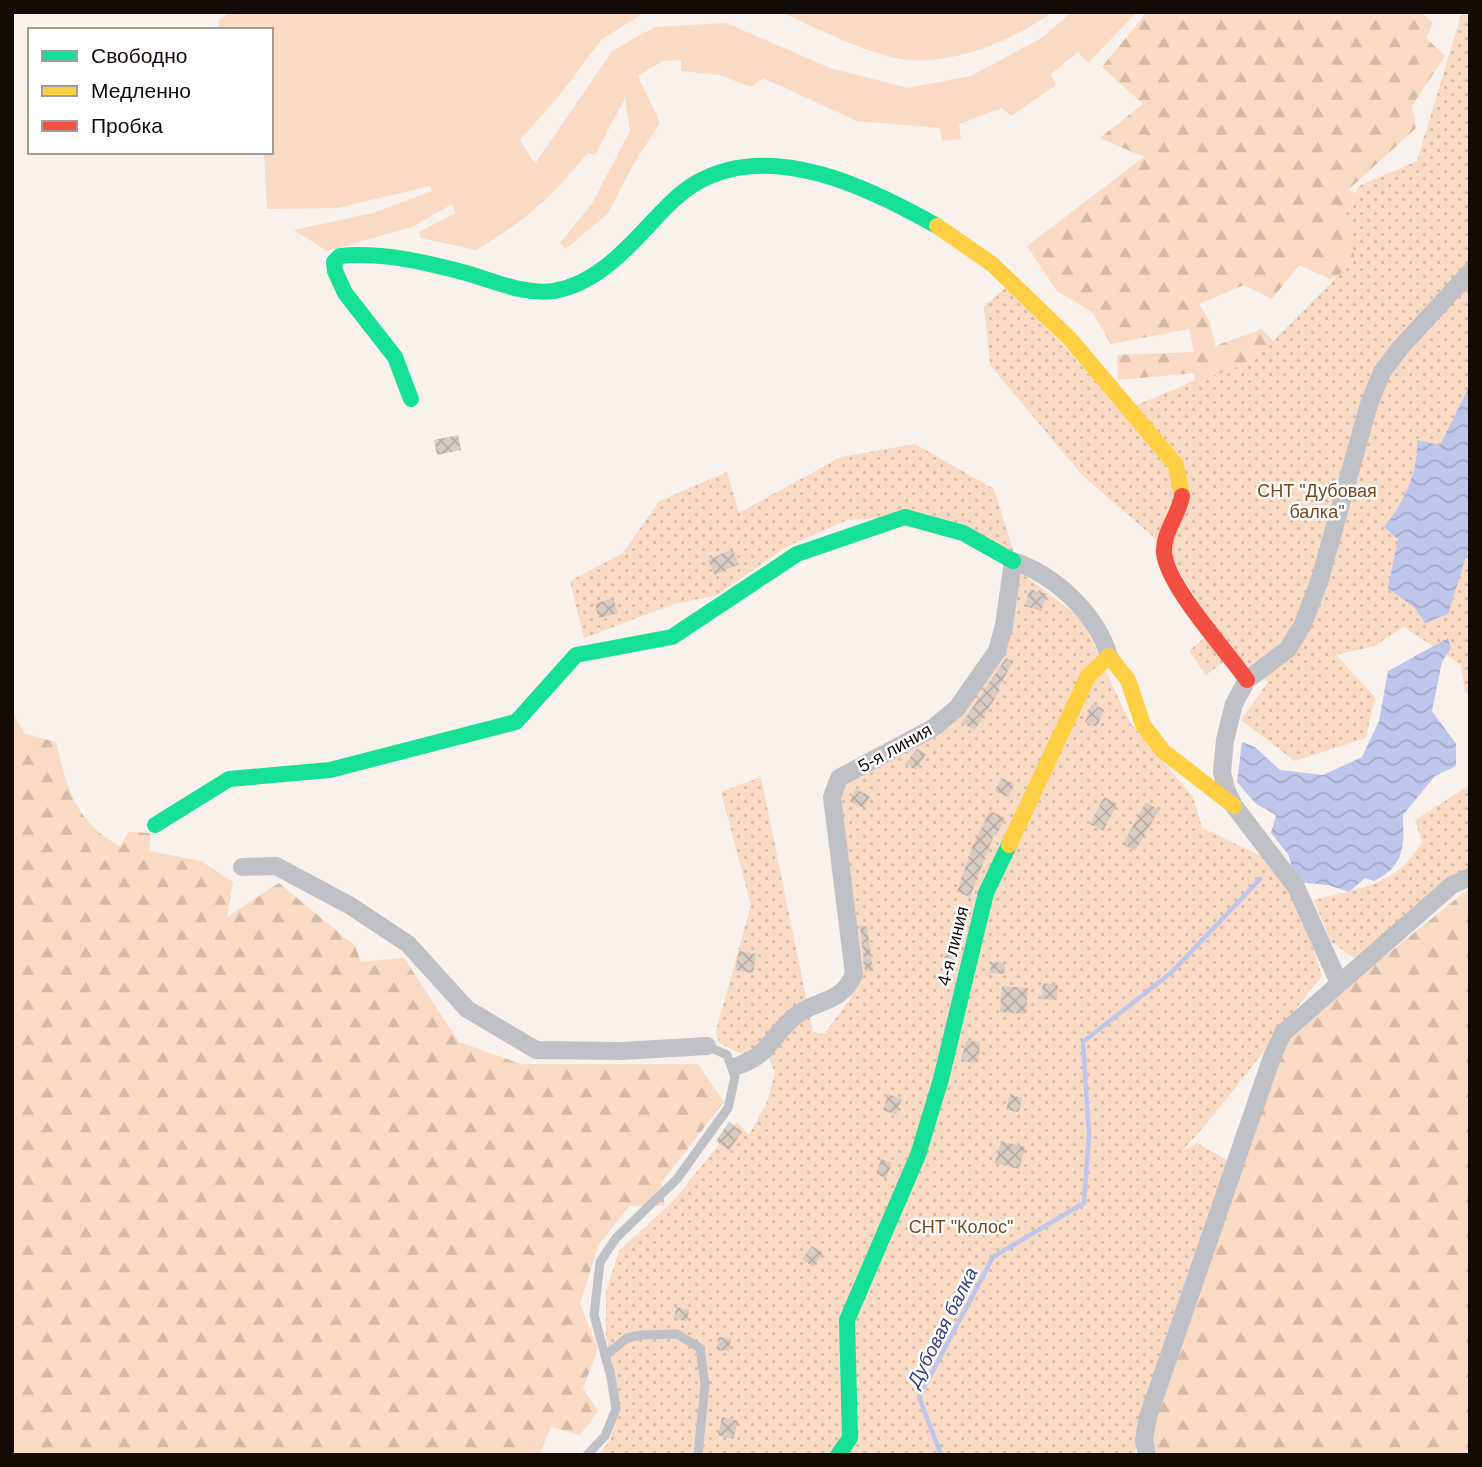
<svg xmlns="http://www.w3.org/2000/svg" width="1482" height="1467" font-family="Helvetica,sans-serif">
	<defs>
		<pattern id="forest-firs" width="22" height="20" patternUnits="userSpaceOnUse" patternTransform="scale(1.75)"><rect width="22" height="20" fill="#f9dac4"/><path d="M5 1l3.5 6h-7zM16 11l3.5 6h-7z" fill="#d4baa7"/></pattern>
		<pattern id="garden-dots" width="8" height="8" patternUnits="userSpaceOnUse" patternTransform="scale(1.75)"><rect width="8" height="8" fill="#f9dac4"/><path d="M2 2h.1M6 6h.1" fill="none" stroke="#d4baa7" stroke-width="1.8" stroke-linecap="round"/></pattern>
		<pattern id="water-waves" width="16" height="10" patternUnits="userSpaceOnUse" patternTransform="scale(1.75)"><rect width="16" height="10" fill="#bfc6eb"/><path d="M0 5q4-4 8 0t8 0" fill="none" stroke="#a3a9c8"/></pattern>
		<pattern id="building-cross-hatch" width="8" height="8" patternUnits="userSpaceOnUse" patternTransform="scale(1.75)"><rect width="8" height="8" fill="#d9ccc3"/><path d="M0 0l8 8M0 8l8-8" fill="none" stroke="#b9aea6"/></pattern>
	</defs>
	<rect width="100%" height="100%" fill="#f8f1ec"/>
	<g fill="#f9dac4">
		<path d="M230,12H645L601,40L559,96L520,140L535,164L612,51L655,27L726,23L830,68L908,88L971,76L1040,39L1072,12H1137L1088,63L1078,52L1051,74L1056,85L1011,116L1002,108L959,124L961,139L942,141L940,128L857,121L763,78L751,87L720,75L681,71V60L662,61L638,76L660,123L634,163L608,213L566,249L560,243L591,205L630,131L625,98L595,155L587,153C551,199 526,220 476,250L421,238L419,232L456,213L452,204L412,227L327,251L294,230L373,213L432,191L430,186L337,208L267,209L264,152H271V30H219V20Z"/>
		<path d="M782,12H1053C1013,40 957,64 908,60C871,56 816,28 782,12Z"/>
	</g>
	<g fill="url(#forest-firs)">
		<polygon points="1147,12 1421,12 1433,23 1426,38 1445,56 1412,106 1416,128 1349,189 1373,208 1379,267 1330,279 1299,265 1272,299 1244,285 1199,304 1210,322 1215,346 1262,329 1283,352 1137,406 1195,380 1194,373 1118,380 1117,355 1194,352 1189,329 1111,344 1092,312 1057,291 1027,246 1144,157 1100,138 1143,104 1102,67"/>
		<path d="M12,712L25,734L56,742C66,786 77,826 121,846L128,832L151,833L149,851L201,861L233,882L227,917L279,883L355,946L361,962L404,958L459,1042L521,1064H698L724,1102L661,1183L665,1206H629L598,1246L580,1304L598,1349L583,1388L598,1411L580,1435L551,1427L539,1455H12Z"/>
		<polygon points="1470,888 1470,1455 1155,1455 1146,1431 1284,1037"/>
	</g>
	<g fill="url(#garden-dots)">
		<polygon points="1462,12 1470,12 1470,697 1465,692 1461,665 1404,627 1374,646 1336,655 1375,697 1366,738 1295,761 1241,720 1268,682 1234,654 1206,675 1189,651 1214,629 1166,548 1082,475 990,365 984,306 1008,286 1122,410 1253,361 1355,259 1346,214 1359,186 1417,161"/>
		<path d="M915,444L994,489L1020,572L1082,619L1130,723L1193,797L1202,828L1264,857L1292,884L1322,976C1274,1034 1232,1098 1181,1152L1197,1143L1228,1161L1134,1455H599L610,1440L620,1408L606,1335V1292L619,1251L674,1200L737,1122L749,1135L767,1102L775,1073L764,1046L748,1057L719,1043L716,1031L751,905L721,792L761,777L813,1032L824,1034L851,998V939L835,799L844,780L960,715L1016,587L987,539L905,517L847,520L786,547L717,595L674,604L584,638L570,581L623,553L659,501L727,472L739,513L841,457Z"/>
		<path d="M1470,785V870L1357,960L1331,942L1314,900C1359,888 1397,886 1422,842L1415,820Z"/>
	</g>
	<g fill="url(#water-waves)">
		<path d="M1470,385V544L1448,614L1425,623L1415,608L1388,588L1398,539L1384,527C1404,503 1419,471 1417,440L1440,445Z"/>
		<path d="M1448,638L1451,648L1442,662L1432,711L1456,744V766L1435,776L1403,815C1404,846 1405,866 1374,881L1365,878L1349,892L1328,885L1296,882L1288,854L1271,833L1276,815L1256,804L1237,782L1242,742L1255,747L1280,770L1323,775L1362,757L1379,721L1388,671Z"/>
	</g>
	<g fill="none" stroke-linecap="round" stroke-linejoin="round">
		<polyline stroke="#bfc6eb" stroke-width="4.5" points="941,1455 919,1397 993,1257 1084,1203 1089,1135 1083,1042 1172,972 1260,879"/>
	</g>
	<g fill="url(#building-cross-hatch)">
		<polygon points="458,435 461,450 437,455 434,440"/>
		<polygon points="732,549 739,564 715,575 708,560"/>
		<polygon points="1030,589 1047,594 1041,611 1025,606"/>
		<polygon points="613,598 618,613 599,618 595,604"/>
		<polygon points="1006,658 1013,662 998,689 1000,690 975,730 962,723"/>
		<polygon points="1092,704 1104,709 1097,727 1085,722"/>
		<polygon points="917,749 926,754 916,770 905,764"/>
		<polygon points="1001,778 1014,784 1008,797 995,791"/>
		<polygon points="855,789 870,796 864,808 850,802"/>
		<polygon points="1104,797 1117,804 1103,831 1090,824"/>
		<polygon points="1146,802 1159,810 1135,851 1123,844"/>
		<polygon points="990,811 1005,818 996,836 994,835 970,897 957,892 973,845"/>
		<polygon points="860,926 867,926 873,971 865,971"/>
		<polygon points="946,950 956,952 952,970 942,969"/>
		<polygon points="739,951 756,954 753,973 735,970"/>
		<polygon points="991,962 1005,963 1004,974 990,973"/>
		<polygon points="1043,983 1058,985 1057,1000 1041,999"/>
		<polygon points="1002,986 1028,988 1026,1014 1000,1012"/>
		<polygon points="966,1041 980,1042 978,1063 961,1061"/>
		<polygon points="888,1094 902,1099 896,1115 883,1110"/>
		<polygon points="1010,1095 1022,1098 1019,1112 1006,1110"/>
		<polygon points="729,1122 742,1132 729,1150 716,1141"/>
		<polygon points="1001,1141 1025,1147 1019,1169 995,1163"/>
		<polygon points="881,1159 892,1163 886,1178 876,1174"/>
		<polygon points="812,1246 823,1253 813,1267 802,1259"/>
		<polygon points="676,1307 689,1310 687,1321 674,1319"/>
		<polygon points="718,1337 731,1338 729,1351 717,1350"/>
		<polygon points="722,1417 738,1421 733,1439 718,1435"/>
	</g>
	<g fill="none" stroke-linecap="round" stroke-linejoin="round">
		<g stroke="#c0c1c7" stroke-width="9">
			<polyline points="605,1356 627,1338 641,1335 677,1334 700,1348 705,1385 698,1455"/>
			<polyline points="587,1455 605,1436 616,1409 611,1377 594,1315 600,1262 616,1238 677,1179 728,1108 735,1077 727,1055 707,1046"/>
		</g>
		<g stroke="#c0c1c7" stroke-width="18">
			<polyline points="242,867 276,866 349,905 408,944 467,1009 536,1050 622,1051 707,1046"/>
			<polyline points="1339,983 1296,887 1234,806 1226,789 1222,772 1225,740 1234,704 1247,680 1288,649 1303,624 1320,579 1369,404 1382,372 1400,348 1470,272"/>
			<path d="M737,1066C772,1055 772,1032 798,1014C821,998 841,1004 854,974L832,797L839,778L933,728L957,708L997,651L1004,626L1013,561C1055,575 1096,613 1109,656"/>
			<polyline points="1147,1455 1144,1440 1148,1417 1272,1057 1283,1033 1452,885 1470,877"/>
		</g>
		<g stroke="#16e098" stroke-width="16">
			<path d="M411,399L395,357L345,293L335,271L334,262L340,256C383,252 425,262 466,273C495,281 523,295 554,291C595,284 625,251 652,222C665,208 679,193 696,183C771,139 870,188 937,226"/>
			<polyline points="155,825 229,779 330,770 516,722 576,655 672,637 797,554 905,517 963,533 1013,561"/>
			<polyline points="838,1455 850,1438 847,1320 918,1155 941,1079 986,893 1009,845"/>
		</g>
		<g stroke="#ffcf43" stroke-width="16">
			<polyline points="937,226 992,264 1070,339 1176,465 1182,496"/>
			<polyline points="1009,845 1088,676 1109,656 1128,680 1143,725 1163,751 1234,806"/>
		</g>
		<path stroke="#f24e42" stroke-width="16" d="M1182,496C1179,515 1163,532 1164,552C1166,585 1227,651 1247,680"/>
	</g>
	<g text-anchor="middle" stroke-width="5" stroke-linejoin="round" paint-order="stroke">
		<g font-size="18" fill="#79471d" stroke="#fff">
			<text x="1317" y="497">СНТ "Дубовая<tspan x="1317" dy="21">балка"</tspan></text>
			<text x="961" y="1233">СНТ "Колос"</text>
		</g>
		<g font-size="18" fill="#120b06" stroke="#fff">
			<text transform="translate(895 748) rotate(-29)" y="6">5-я линия</text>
			<text transform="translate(953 946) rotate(-76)" y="6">4-я линия</text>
		</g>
		<g font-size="19" font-style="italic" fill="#384183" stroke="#fff">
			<text transform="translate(942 1327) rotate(-63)" y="7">Дубовая балка</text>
		</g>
	</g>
	<rect width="1482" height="1467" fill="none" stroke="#120b06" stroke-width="28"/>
	<rect x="28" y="28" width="245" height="126" fill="#ffffff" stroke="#a09d9b" stroke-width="2"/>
	<rect x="42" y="51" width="35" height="10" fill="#16e098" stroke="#a09d9b" stroke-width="2"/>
	<text x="91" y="63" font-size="21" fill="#120b06">Свободно</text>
	<rect x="42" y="86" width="35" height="10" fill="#ffcf43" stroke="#a09d9b" stroke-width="2"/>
	<text x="91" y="98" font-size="21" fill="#120b06">Медленно</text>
	<rect x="42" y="121" width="35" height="10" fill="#f24e42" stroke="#a09d9b" stroke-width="2"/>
	<text x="91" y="133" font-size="21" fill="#120b06">Пробка</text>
</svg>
